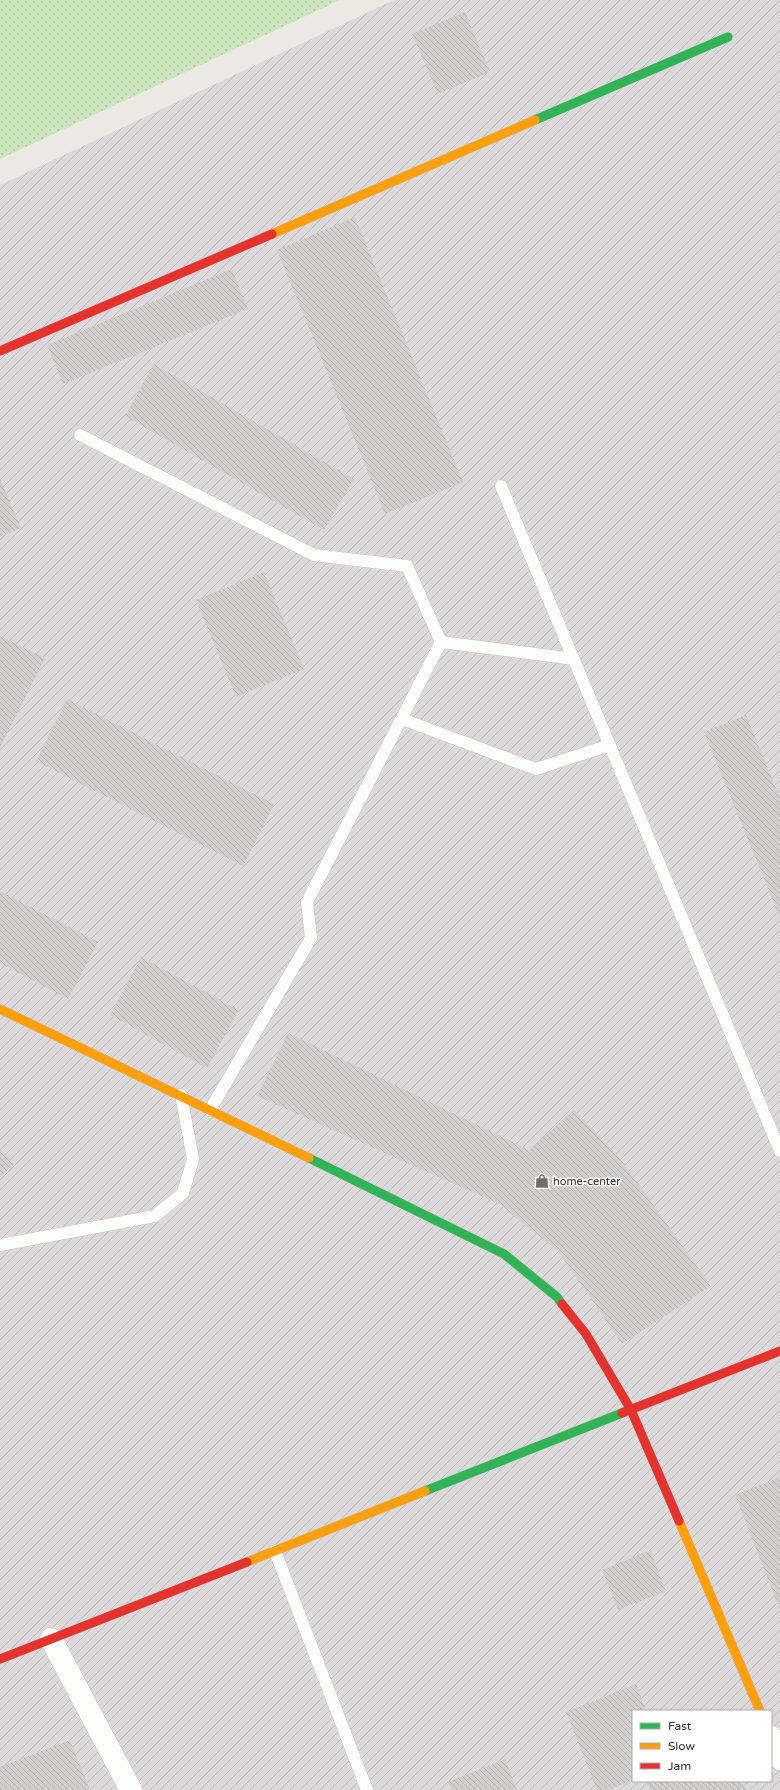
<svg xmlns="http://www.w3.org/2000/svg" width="780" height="1790" font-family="'Varela Round',sans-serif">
	<defs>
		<pattern id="industrial-furrows" width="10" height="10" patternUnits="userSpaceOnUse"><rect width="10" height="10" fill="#dcd9db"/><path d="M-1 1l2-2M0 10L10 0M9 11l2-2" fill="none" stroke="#bdbbbc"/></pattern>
		<pattern id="grass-dots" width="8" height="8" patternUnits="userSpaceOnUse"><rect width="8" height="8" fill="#cee6be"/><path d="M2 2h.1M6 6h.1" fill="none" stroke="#b1c6a4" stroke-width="1.8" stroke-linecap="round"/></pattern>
		<pattern id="building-back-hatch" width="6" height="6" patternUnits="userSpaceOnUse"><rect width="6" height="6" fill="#d1cecb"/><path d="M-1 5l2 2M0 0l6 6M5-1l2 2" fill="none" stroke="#b4b1af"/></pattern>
	</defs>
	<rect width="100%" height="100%" fill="#ece8e4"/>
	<path fill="url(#industrial-furrows)" fill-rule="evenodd" d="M394,0H780V1790H0V185ZM633,1711H771V1781H633Z"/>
	<polygon fill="url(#grass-dots)" points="0,0 340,0 0,159"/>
	<g fill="url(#building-back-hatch)">
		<polygon points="465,12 490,72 438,94 412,34"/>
		<polygon points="355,217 463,482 385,514 277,250"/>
		<polygon points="232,269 248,309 63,384 47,345"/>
		<polygon points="154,364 354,479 324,530 125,416"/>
		<polygon points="0,479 21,528 0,537"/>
		<polygon points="264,572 304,669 236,697 196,600"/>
		<polygon points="0,636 45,658 0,748"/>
		<polygon points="67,699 274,804 243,866 36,761"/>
		<polygon points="746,715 780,798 780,918 704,732"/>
		<polygon points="0,891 98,942 68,999 0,963"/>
		<polygon points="141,957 239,1010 207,1068 110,1015"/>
		<polygon points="288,1033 529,1150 574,1110 620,1158 711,1286 622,1344 558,1251 499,1204 257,1096"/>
		<polygon points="0,1149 14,1164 0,1177"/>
		<polygon points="780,1477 780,1610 735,1495"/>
		<polygon points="650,1550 666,1591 618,1610 602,1570"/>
		<polygon points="636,1684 646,1711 633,1711 633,1780 609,1790 597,1790 566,1712"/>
		<polygon points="70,1740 90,1790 0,1790 0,1767"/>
		<polygon points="505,1759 517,1790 452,1790 448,1782"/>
		<polygon points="647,1781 742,1781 746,1790 650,1790"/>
	</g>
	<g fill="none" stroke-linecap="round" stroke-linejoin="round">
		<defs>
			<g id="lane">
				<polyline points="80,435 314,555 407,566 441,642"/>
				<polyline points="501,486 780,1151"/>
				<polyline points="402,719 536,769 610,745"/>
				<polyline points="210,1110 311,938 307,902 441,642 574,659"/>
				<polyline points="0,1245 155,1216 183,1193 193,1159 181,1095"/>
				<polyline points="275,1551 367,1790"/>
			</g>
			<g id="street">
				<polyline points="51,1639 131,1790"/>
				<polyline points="771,1737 780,1759"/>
			</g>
			<g id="fast">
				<polyline points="535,120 728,37"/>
				<polyline points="309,1158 504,1254 557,1297 562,1304"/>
				<polyline points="425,1491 622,1413"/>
			</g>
			<g id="slow">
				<polyline points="272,234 535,120"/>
				<polyline points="0,1009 309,1158"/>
				<polyline points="679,1521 760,1711"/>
				<polyline points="247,1562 425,1491"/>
			</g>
			<g id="jam">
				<polyline points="0,351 272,234"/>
				<polyline points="562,1304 586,1334 631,1410 679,1521"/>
				<polyline points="622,1413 780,1351"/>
				<polyline points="0,1659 247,1562"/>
			</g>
		</defs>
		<use href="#lane" stroke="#c5c4c5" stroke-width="13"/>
		<use href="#street" stroke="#c5c4c5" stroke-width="23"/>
		<use href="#fast" stroke="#c5c4c5" stroke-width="10"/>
		<use href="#slow" stroke="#c5c4c5" stroke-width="10"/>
		<use href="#jam" stroke="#c5c4c5" stroke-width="10"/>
		<use href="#lane" stroke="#fcfcfb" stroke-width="12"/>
		<use href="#street" stroke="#fcfcfb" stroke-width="22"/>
		<use href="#fast" stroke="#30b455" stroke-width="9"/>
		<use href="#slow" stroke="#ff9f0a" stroke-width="9"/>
		<use href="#jam" stroke="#e5322d" stroke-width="9"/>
	</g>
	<defs>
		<symbol id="shop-bare" viewBox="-9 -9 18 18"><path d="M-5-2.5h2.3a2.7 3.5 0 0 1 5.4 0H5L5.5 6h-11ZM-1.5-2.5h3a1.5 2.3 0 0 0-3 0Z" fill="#706f6e" stroke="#fff" stroke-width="2.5" paint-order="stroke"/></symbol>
	</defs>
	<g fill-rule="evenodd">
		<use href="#shop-bare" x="532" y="1171" width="20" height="20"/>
	</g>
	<g text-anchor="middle" stroke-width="3" stroke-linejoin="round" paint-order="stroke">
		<g font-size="11" fill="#2e2e2e" stroke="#fff" text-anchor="start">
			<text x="553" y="1185">home-center</text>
		</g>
	</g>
	<rect x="632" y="1710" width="140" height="72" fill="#ffffff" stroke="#ababab"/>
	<rect x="640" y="1723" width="20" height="6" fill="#30b455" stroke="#ababab"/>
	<text x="668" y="1730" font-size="12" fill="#2e2e2e">Fast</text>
	<rect x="640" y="1743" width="20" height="6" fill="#ff9f0a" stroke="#ababab"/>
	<text x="668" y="1750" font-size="12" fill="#2e2e2e">Slow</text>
	<rect x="640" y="1763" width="20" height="6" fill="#e5322d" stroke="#ababab"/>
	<text x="668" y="1770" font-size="12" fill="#2e2e2e">Jam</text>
</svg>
